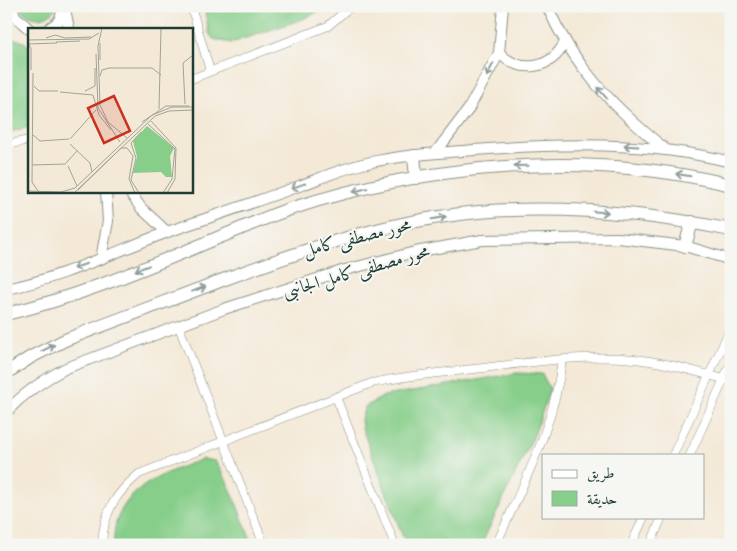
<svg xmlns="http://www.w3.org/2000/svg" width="737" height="551" font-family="'IM FELL Great Primer',Amiri,serif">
	<rect width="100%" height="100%" fill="#f6f6f2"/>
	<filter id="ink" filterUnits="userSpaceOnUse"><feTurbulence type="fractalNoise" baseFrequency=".02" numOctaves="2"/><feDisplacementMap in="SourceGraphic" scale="10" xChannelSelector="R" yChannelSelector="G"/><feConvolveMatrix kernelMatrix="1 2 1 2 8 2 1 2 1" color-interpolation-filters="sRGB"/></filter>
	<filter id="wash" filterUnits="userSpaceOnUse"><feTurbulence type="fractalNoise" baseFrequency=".0096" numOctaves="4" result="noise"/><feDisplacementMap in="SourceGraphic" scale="20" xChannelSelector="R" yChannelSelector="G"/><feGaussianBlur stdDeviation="1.12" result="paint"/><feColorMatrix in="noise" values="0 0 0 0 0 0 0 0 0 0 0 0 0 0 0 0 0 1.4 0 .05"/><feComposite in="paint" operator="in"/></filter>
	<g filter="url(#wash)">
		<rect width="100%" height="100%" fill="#f4e9d7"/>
		<g fill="#86ce89" stroke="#52865e">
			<path d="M19,6H57C48,22 28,22 19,6Z"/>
			<polygon points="204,6 329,6 303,19 231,43 213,39 209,33"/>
			<polygon points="6,36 24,42 29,46 29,127 6,133"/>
			<polygon points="517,373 542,374 550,389 535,433 481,545 406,545 362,428 361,419 365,407 384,396"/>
			<path d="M203,459L215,461L228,483L253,545H114C111,491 162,474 203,459Z"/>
		</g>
	</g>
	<g filter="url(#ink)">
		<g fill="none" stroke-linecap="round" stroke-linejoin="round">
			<defs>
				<g id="minor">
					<polyline points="191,6 210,71"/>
					<polyline points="191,79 328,26 351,6"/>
					<polyline points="6,145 29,140"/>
					<polyline points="179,327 264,545"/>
					<polyline points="336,397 395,545"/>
					<polyline points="673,455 731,327"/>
					<polyline points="690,455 731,363"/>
					<path d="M102,545C103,513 115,494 139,474L372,383C406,375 441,373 474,369C527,363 581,354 634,359C667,362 699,373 731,381"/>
					<path d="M496,545C523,484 555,426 562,359"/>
					<polyline points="631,545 644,517"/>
					<polyline points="650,545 662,517"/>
				</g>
				<g id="tertiary">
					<polyline points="12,6 15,16 29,29"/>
					<path d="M547,6C574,67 613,107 665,149"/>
					<polyline points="65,9 69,29"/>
					<polyline points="48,29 58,22 65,6"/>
					<path d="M499,53C521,74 551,70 565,42"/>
					<polyline points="436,152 468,110 499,53 503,6"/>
					<polyline points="129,191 141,208 167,232"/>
					<polyline points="101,259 108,221 106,191"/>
					<path d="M6,289C63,278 116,251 170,231C213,216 256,202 299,186C321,178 343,168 367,163C402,155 439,153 475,150C561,143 647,141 731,162"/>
					<path d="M6,412C24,393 43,380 66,368L224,309L345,270L415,252L482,240L618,238L685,246L731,260"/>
				</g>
				<g id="primary">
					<polyline points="414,156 416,178"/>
					<polyline points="685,246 692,222"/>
					<path d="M6,314C79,297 150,266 220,237C243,228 266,217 290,209C430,163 587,150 731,185"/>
					<path d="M6,373L31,357L65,340C119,319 173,299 228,278C309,248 392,220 479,212C563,205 648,213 731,230"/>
				</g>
			</defs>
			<use href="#minor" stroke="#8a9386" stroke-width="9"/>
			<use href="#tertiary" stroke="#8a9386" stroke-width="12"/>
			<use href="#primary" stroke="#8a9386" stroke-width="14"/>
			<use href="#minor" stroke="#fff" stroke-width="8"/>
			<use href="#tertiary" stroke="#fff" stroke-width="10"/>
			<use href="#primary" stroke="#fff" stroke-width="12"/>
		</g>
		<defs><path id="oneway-shaft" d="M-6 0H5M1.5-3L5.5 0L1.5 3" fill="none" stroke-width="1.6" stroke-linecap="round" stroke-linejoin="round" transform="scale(1.25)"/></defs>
		<g stroke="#8f9e9a">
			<use href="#oneway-shaft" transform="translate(490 70) rotate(117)"/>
			<use href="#oneway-shaft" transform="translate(602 93) rotate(-131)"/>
			<use href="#oneway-shaft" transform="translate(631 146) rotate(-177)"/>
			<use href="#oneway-shaft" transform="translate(521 166) rotate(179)"/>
			<use href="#oneway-shaft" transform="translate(683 175) rotate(-171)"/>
			<use href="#oneway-shaft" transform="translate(298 186) rotate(160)"/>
			<use href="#oneway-shaft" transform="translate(360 190) rotate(166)"/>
			<use href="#oneway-shaft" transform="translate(601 212) rotate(3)"/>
			<use href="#oneway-shaft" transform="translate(439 218) rotate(-10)"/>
			<use href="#oneway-shaft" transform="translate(80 266) rotate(161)"/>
			<use href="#oneway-shaft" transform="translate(142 268) rotate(159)"/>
			<use href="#oneway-shaft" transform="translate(199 289) rotate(-21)"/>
			<use href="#oneway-shaft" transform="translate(48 348) rotate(-26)"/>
		</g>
	</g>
	<g text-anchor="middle" stroke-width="4.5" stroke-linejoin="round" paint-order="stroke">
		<g font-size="18" fill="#1f3d34" stroke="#f6f6f2">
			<text transform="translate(357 237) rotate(-14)" y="6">محور مصطفى كامل</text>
			<text transform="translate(356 271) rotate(-16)" y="6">محور مصطفى كامل الجانبى</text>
		</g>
	</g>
	<g transform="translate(28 28)">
		<rect width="165" height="165" fill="#f4e9d7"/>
		<path d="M119,98L146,120L142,128L144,149H138L133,144L105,145L109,129L105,113Z" fill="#86ce89"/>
		<path fill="none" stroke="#9fa496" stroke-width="1" d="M74,0L70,18L72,77L80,94L99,110M18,10L27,7L37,10L63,9M0,12L61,11L71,5M28,14L52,13M68,26L70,80L92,114M72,32V15M3,42V20L0,16L29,15M5,45L4,154L10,163M72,48L74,42L81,40H124L133,47M6,58L11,63H30M57,63L67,58V40M32,64L65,67L71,87L83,102M157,76L155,35L165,27M131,81L133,0M123,93L148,120L147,151L139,165M114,94L138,78H161M120,96L147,121L144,151L135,165M5,107L12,113L41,111M42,111L68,82M42,116L62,135L64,144M38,135L49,123M4,137L38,136M40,138L49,158M50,162L93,120H99L105,128L101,151L107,165M0,163L33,164L47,160L124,87L144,79H165M46,165L127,88L141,83L165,82M111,165L103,152L108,130L103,115L113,104"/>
		<path fill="#c8321e" fill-opacity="0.15" stroke="#c8321e" stroke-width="2.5" d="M86,68L102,103L76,115L60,80Z"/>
		<rect width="165" height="165" fill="none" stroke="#1f3d34" stroke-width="2.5"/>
	</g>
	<rect width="737" height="551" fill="none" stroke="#f6f6f2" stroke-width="25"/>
	<rect x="542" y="454" width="162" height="65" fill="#f6f6f2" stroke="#a0aca6"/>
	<rect x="552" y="470" width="25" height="8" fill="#ffffff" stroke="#a0aca6"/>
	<text x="587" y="478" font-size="15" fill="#1f3d34">طريق</text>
	<rect x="552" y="491" width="25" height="15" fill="#86ce89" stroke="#a0aca6"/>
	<text x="587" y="504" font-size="15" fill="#1f3d34">حديقة</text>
</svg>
